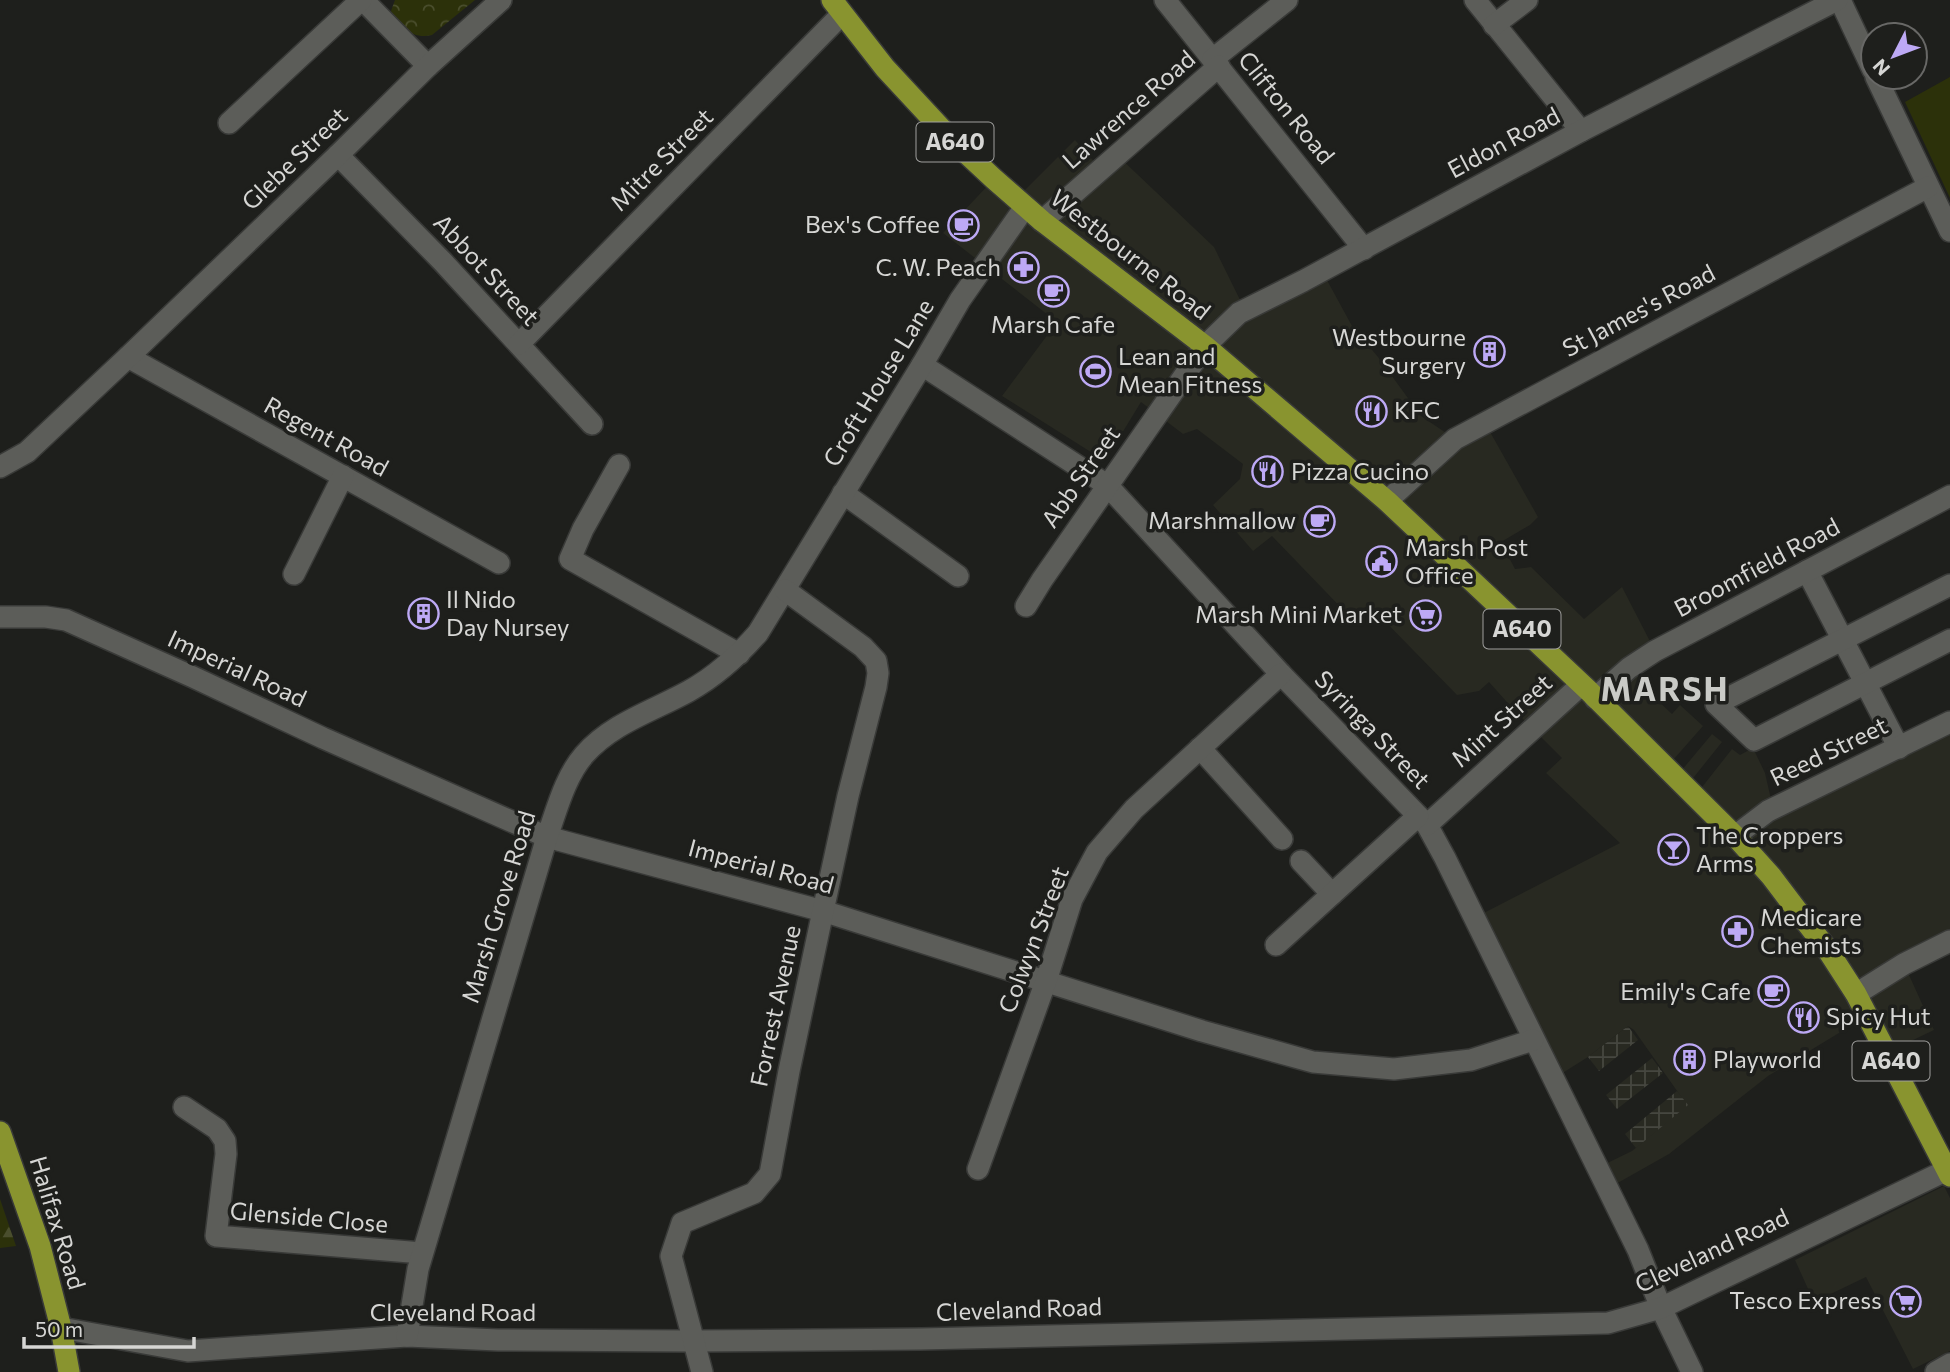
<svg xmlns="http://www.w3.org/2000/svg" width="1950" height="1372" font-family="Commissioner,sans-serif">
	<defs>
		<pattern id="industrial-grid" width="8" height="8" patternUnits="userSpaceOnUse" patternTransform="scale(1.75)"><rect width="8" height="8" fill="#282921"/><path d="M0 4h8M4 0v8" fill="none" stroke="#464740"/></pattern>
		<pattern id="forest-firs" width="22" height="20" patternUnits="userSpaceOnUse" patternTransform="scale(1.75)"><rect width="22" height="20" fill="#2c310a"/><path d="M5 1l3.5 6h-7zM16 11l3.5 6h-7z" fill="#4a4e2d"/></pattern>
		<pattern id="park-crowns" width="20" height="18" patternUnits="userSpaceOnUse" patternTransform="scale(1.75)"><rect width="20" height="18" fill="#2c310a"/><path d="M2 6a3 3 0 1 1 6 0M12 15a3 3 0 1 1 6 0" fill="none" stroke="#4a4e2d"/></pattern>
	</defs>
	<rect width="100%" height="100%" fill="#1e1f1c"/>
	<g fill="#282921">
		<polygon points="1075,140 1099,167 1117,155 1214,247 1245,310 1322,271 1352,326 1378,357 1421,416 1455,439 1485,423 1538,517 1530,525 1501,542 1515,569 1531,567 1584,619 1622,587 1655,651 1636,663 1654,697 1672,714 1680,705 1703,726 1666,768 1676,777 1712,734 1722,742 1686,787 1695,796 1732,749 1740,755 1753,748 1765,773 1773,808 1950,720 1950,945 1904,964 1934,1030 1886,1053 1867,1016 1768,1076 1669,1154 1607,1189 1597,1168 1632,1151 1687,1105 1634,1030 1628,1026 1588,1057 1553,1079 1474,918 1620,843 1546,773 1562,758 1514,710 1489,682 1479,691 1457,695 1369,605 1351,618 1272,536 1253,551 1213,505 1240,479 1243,464 1197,429 1183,434 1141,402 1105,461 1002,396 1057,322 943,233 994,179 1016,199"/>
		<polygon points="1944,1186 1950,1198 1950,1351 1913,1369 1866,1277 1814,1302 1795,1260"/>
	</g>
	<g fill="url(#industrial-grid)">
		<polygon points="1628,1026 1638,1040 1599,1071 1588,1057"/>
		<polygon points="1652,1058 1663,1073 1617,1109 1606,1095"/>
		<polygon points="1677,1091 1688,1105 1636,1148 1625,1134"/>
	</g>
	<polygon fill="#2c310a" points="1950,77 1950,198 1905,102"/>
	<polygon fill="url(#forest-firs)" points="0,1199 16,1246 0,1248"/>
	<path fill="url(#park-crowns)" d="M395,0H475L432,35C414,40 398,27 391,11Z"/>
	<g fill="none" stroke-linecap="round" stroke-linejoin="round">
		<defs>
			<g id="street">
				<polyline points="363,0 428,66"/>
				<polyline points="1165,0 1364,249"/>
				<polyline points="1475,0 1581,131"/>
				<polyline points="1840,0 1873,70"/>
				<polyline points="1494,25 1527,0"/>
				<polyline points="1213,59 1287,0"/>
				<polyline points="1876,77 1950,231"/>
				<polyline points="229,123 361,0"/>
				<polyline points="338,155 442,261 592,424"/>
				<polyline points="1042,221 1219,66"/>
				<polyline points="519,344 842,14"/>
				<polyline points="128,357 499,563"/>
				<polyline points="922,365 1107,485 1281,674 1427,825 1445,858 1638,1250 1661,1308 1692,1372"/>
				<polyline points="619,465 583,529 570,559 739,654"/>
				<polyline points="0,467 27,452 128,357 338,155 428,66 501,0"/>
				<polyline points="843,493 958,576"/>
				<polyline points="1387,501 1455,439 1928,187"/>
				<polyline points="1807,571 1899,748"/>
				<polyline points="294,574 343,476"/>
				<polyline points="1950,585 1716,704 1754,740 1950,640"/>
				<polyline points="1026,606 1042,580 1205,346 1239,313 1303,281 1581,131 1837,0"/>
				<polyline points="0,617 46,617 66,620 193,677 323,738 547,837 823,911 1202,1031 1313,1062 1394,1069 1471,1060 1533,1040"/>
				<polyline points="1595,698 1629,668 1655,651 1950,496"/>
				<polyline points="1200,748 1282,839"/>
				<polyline points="1427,825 1581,685"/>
				<polyline points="1301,861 1332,894"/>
				<polyline points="1276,945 1418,816"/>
				<polyline points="1856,994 1904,964 1950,941"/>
				<polyline points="184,1107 217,1129 225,1141 226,1154 216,1236 422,1253"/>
				<polyline points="978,1169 1046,981 1072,899 1097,852 1134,809 1281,674"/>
				<polyline points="61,1328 188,1351 407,1336 498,1340 693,1341 921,1339 1608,1323 1661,1308 1947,1170"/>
				<path d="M407,1336L418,1269L547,837C557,809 565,777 584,755C612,723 653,711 689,691C716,676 738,656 758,633L922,365L960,300L1025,207"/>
				<polyline points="702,1372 671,1256 682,1223 754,1193 770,1174 789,1071 823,911 848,796 876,687 878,673 876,661 863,647 785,590"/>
				<polyline points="1936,1372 1950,1364"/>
			</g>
			<polyline id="secondary" points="1735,836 1768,811 1950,722"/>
			<g id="highway">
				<polyline points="832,0 885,68 950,138 994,179 1042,221 1205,346 1387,501 1589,691 1735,836 1771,876 1796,909 1827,949 1856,994 1950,1176"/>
				<polyline points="0,1132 40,1246 61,1328 69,1372"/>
			</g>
		</defs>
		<use href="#street" stroke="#393a38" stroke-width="24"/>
		<use href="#secondary" stroke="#393a38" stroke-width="24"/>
		<use href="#highway" stroke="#393a38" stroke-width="24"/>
		<use href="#street" stroke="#5c5d59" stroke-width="21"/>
		<use href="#secondary" stroke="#5c5d59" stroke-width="21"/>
		<use href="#highway" stroke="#89942f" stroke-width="21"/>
	</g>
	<defs>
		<symbol id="cafe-ring" viewBox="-11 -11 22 22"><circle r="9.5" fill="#1e1f1c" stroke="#bda9f5" stroke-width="1.5"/><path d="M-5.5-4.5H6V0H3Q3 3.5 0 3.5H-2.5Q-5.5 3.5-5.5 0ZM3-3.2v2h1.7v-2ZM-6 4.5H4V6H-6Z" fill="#bda9f5"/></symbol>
		<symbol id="pharmacy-ring" viewBox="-11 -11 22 22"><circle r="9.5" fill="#1e1f1c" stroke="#bda9f5" stroke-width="1.5"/><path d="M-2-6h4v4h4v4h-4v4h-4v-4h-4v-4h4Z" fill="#bda9f5"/></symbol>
		<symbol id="building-ring" viewBox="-11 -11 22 22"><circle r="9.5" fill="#1e1f1c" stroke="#bda9f5" stroke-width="1.5"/><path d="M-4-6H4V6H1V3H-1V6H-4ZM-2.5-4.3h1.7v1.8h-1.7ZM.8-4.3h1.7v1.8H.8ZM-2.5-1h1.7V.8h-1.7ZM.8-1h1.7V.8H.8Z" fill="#bda9f5"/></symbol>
		<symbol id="stadium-ring" viewBox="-11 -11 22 22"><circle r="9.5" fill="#1e1f1c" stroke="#bda9f5" stroke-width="1.5"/><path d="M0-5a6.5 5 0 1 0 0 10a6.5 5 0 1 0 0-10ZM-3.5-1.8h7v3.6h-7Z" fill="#bda9f5"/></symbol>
		<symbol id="restaurant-ring" viewBox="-11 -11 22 22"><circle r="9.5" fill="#1e1f1c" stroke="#bda9f5" stroke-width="1.5"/><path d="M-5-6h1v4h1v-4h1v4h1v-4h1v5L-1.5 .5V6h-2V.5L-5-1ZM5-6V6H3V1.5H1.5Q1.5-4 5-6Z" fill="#bda9f5"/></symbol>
		<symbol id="civic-ring" viewBox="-11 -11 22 22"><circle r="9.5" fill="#1e1f1c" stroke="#bda9f5" stroke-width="1.5"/><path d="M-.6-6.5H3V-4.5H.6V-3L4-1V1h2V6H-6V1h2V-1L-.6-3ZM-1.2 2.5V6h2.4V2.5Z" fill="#bda9f5"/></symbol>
		<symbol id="supermarket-ring" viewBox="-11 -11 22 22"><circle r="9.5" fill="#1e1f1c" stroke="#bda9f5" stroke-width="1.5"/><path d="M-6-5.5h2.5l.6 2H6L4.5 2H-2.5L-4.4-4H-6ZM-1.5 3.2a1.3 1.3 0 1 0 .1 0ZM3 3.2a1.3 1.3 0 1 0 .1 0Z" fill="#bda9f5"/></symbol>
		<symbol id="bar-ring" viewBox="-11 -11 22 22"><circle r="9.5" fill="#1e1f1c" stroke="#bda9f5" stroke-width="1.5"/><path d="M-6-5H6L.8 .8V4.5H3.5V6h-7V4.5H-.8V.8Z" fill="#bda9f5"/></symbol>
	</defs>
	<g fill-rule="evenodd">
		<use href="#cafe-ring" x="946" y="208" width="35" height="35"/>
		<use href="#pharmacy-ring" x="1006" y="250" width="35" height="35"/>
		<use href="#cafe-ring" x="1036" y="274" width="35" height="35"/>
		<use href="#building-ring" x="1472" y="334" width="35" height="35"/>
		<use href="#stadium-ring" x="1078" y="354" width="35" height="35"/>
		<use href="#restaurant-ring" x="1354" y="394" width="35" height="35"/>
		<use href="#restaurant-ring" x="1250" y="454" width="35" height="35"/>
		<use href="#cafe-ring" x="1302" y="504" width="35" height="35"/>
		<use href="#civic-ring" x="1364" y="544" width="35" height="35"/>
		<use href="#building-ring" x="406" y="596" width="35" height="35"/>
		<use href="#supermarket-ring" x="1408" y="598" width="35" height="35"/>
		<use href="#bar-ring" x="1656" y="832" width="35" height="35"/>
		<use href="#pharmacy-ring" x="1720" y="914" width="35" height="35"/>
		<use href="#cafe-ring" x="1756" y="974" width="35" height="35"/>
		<use href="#restaurant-ring" x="1786" y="1000" width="35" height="35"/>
		<use href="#building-ring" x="1672" y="1042" width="35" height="35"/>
		<use href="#supermarket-ring" x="1888" y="1284" width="35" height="35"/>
	</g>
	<g text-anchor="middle" stroke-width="7" stroke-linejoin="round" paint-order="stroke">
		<g fill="#1e1f1c" stroke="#9f9f9d" stroke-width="2">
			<rect x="916.5" y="122.5" width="77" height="39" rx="5"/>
			<rect x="1483.5" y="609.5" width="77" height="39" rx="5"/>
			<rect x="1852.5" y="1041.5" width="77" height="39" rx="5"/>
		</g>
		<g font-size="23" font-weight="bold" fill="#d6d6d4">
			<text x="955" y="150">A640</text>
			<text x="1522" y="637">A640</text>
			<text x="1891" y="1069">A640</text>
		</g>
		<g font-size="24" fill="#d6d6d4" stroke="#1e1f1c">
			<text transform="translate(1286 108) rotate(51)" y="8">Clifton Road</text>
			<text transform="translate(1129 110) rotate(-41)" y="8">Lawrence Road</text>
			<text transform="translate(1504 143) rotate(-28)" y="8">Eldon Road</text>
			<text transform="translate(295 159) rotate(-44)" y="8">Glebe Street</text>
			<text transform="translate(662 160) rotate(-45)" y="8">Mitre Street</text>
			<text transform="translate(1130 255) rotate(38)" y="8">Westbourne Road</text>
			<text transform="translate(486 270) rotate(47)" y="8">Abbot Street</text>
			<text transform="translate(1639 311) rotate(-28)" y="8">St James's Road</text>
			<text transform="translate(879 383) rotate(-59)" y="8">Croft House Lane</text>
			<text transform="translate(326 437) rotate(29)" y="8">Regent Road</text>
			<text transform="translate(1081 477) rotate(-55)" y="8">Abb Street</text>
			<text transform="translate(1757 568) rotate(-28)" y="8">Broomfield Road</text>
			<text transform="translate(237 669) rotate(25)" y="8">Imperial Road</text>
			<text transform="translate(1502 721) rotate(-42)" y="8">Mint Street</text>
			<text transform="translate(1372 730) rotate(46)" y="8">Syringa Street</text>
			<text transform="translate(1829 752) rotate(-26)" y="8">Reed Street</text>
			<text transform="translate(761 867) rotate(15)" y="8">Imperial Road</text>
			<text transform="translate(499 907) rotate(-73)" y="8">Marsh Grove Road</text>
			<text transform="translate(1034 940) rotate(-69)" y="8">Colwyn Street</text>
			<text transform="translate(776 1006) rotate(-78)" y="8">Forrest Avenue</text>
			<text transform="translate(309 1218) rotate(5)" y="8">Glenside Close</text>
			<text transform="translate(57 1223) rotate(73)" y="8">Halifax Road</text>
			<text transform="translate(1712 1251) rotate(-25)" y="8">Cleveland Road</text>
			<text transform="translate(1019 1310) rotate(-2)" y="8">Cleveland Road</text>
			<text x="453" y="1321">Cleveland Road</text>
		</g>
		<g font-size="24" fill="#d6d6d4" stroke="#1e1f1c" text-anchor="start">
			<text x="940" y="233" text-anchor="end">Bex's Coffee</text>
			<text x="1001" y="276" text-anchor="end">C. W. Peach</text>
			<text x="1053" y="333" text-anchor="middle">Marsh Cafe</text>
			<text x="1466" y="346" text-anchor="end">Westbourne<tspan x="1466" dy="28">Surgery</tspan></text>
			<text x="1118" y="365">Lean and<tspan x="1118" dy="28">Mean Fitness</tspan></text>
			<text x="1394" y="419">KFC</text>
			<text x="1291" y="480">Pizza Cucino</text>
			<text x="1296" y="529" text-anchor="end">Marshmallow</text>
			<text x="1405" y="556">Marsh Post<tspan x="1405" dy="28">Office</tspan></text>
			<text x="446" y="608">Il Nido<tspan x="446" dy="28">Day Nursey</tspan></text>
			<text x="1402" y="623" text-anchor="end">Marsh Mini Market</text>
			<text x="1696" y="844">The Croppers<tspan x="1696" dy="28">Arms</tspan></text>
			<text x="1760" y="926">Medicare<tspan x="1760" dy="28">Chemists</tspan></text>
			<text x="1751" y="1000" text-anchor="end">Emily's Cafe</text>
			<text x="1826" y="1025">Spicy Hut</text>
			<text x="1713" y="1068">Playworld</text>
			<text x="1882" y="1309" text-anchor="end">Tesco Express</text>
		</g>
		<g font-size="32" font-weight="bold" letter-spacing="2" fill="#cacbc7" stroke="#1e1f1c">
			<text x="1665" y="701">MARSH</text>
		</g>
	</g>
	<g transform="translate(1894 56) rotate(228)"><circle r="33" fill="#1e1f1c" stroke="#686866" stroke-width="2"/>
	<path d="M0-5L12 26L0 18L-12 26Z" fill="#bda9f5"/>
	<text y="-10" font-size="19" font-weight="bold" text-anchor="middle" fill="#d6d6d4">N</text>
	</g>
	<path d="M24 1337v10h170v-10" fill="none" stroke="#d6d6d4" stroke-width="3.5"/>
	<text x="35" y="1337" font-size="21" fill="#d6d6d4" stroke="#1e1f1c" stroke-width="5" paint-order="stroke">50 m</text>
</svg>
